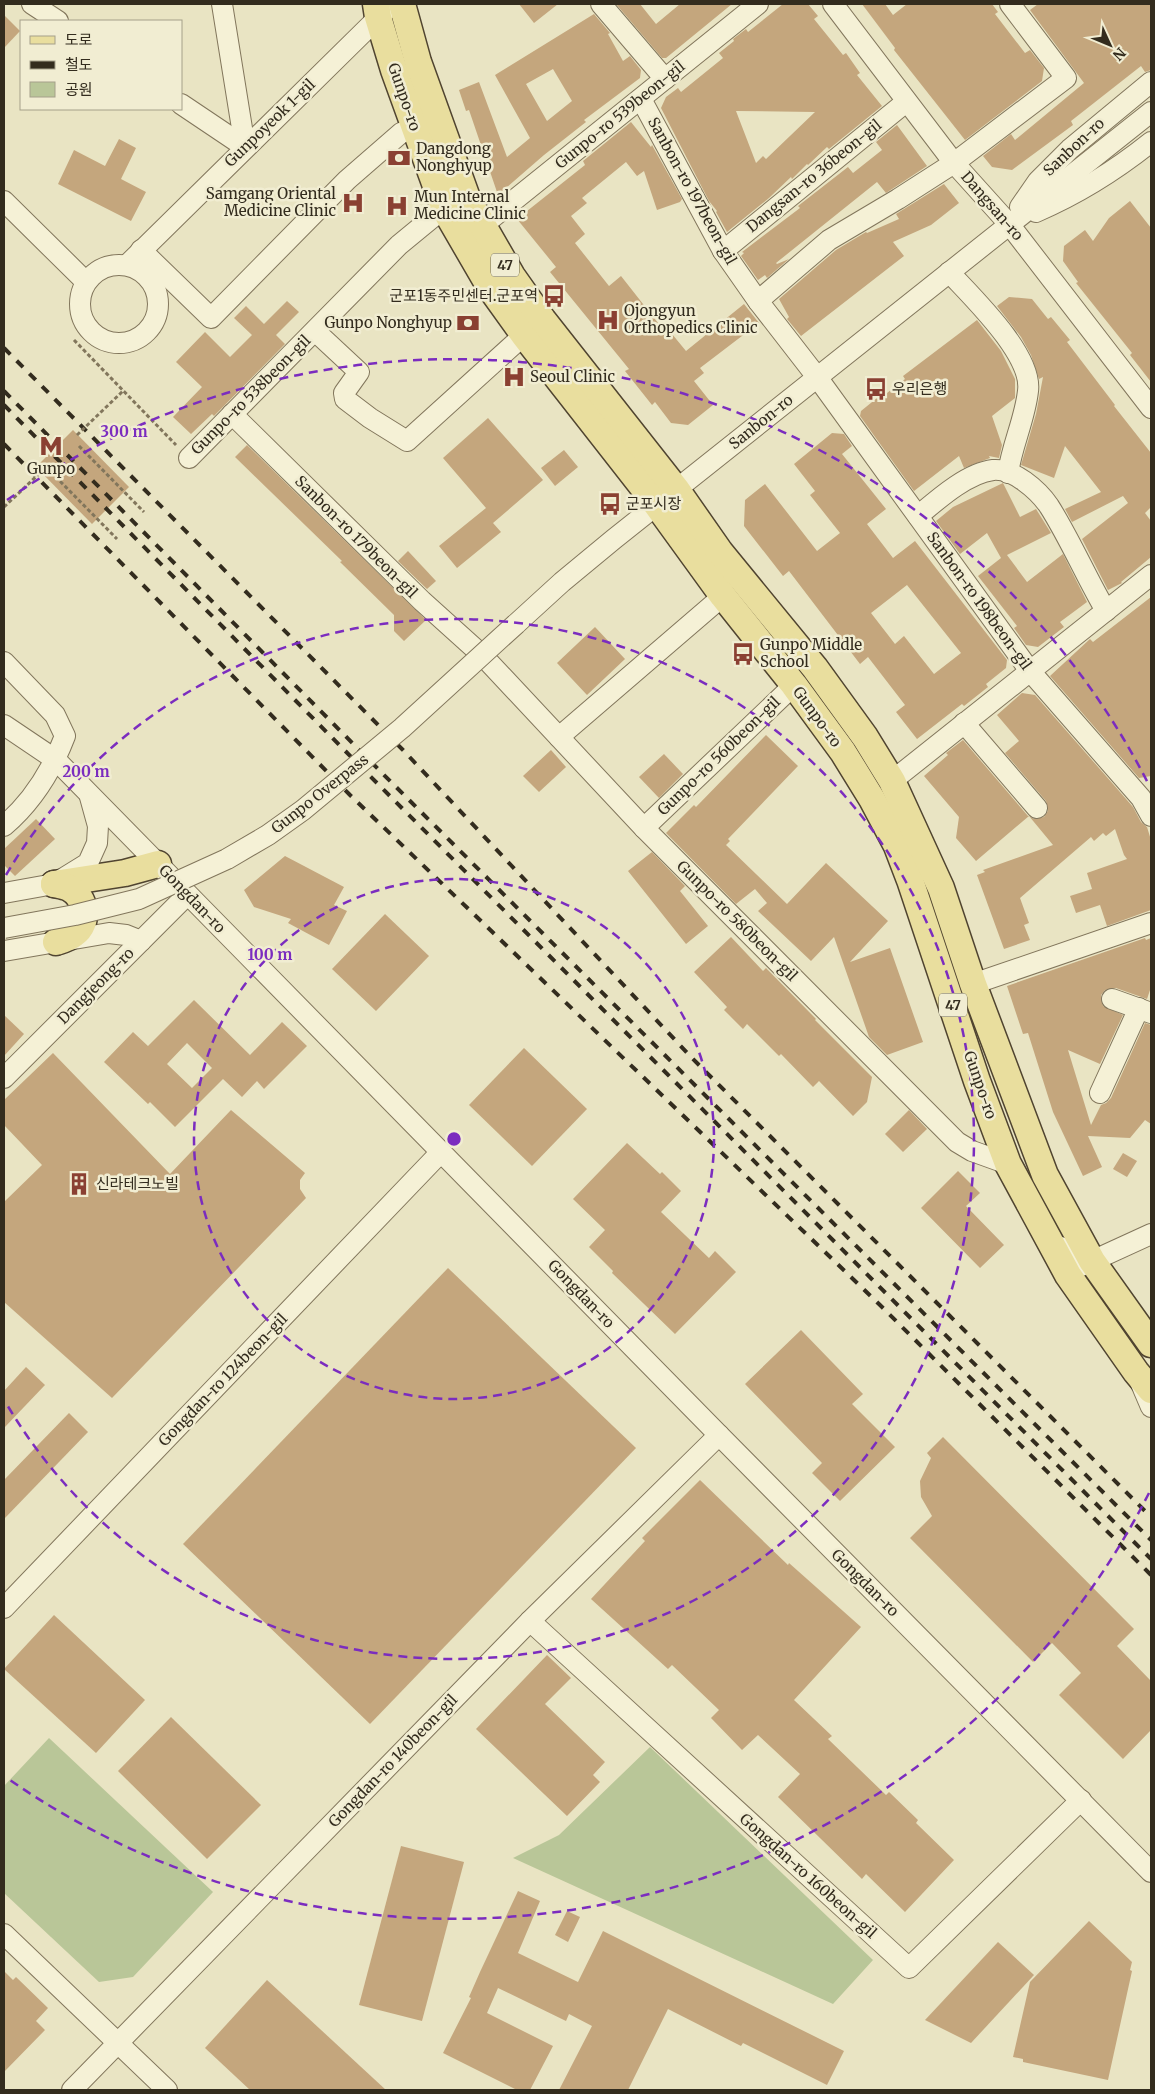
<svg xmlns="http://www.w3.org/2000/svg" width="1155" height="2094" font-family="Merriweather,'Noto Sans KR',serif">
	<rect width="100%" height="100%" fill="#e9e4c3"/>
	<g fill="#b9c698">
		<polygon points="49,1738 213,1892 133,1977 99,1982 4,1893 4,1786"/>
		<polygon points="650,1747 873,1960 833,2004 513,1858 559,1835"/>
	</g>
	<g fill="#c4a67d" fill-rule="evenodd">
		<polygon points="519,4 558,4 534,23"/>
		<polygon points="616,4 640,4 656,24 680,4 732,4 666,58 662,58"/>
		<path d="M783,4H808L818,16L814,19L843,55L846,53L860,73L857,75L882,106L829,149L827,147L808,165L807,164L792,179L791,177L769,198L727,232L716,212L717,211L709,201L661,108L666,97L678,88L681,92L723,58L719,53L734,41L733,39L746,29L748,32ZM736,111L815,112L766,159L763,156L756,163Z"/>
		<polygon points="862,4 885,4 893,15 907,4 992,4 998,12 995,14 1025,53 1030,50 1044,68 1042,81 965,140 894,50 895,48"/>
		<polygon points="1038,4 1151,4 1151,70 1145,72 1141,66 1071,121 1073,125 1012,170 992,167 983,156 1011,134 1015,140 1084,83 1030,10"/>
		<path d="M594,14L610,33L608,34L623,61L630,56L641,70L640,78L584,120L586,122L544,155L498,195L469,110L466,111L459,90L479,82L507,157L530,138L495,75ZM553,69L572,101L547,121L526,84Z"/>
		<polygon points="4,15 20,31 4,48"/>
		<polygon points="631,122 651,147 652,145 682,199 680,202 657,210 644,171 637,176 626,162 582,198 587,203 571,216 585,234 575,243 609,286 621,276 669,337 672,334 686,351 744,304 759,323 700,368 704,373 694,381 713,405 688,425 671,423 655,402 652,405 625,371 629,369 550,272 556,267 517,219 585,165 583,161"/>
		<polygon points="897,125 927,166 886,193 877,182 776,263 777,264 789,259 767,278 765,275 758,280 741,256 744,253 742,252 800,208 798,206 848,167 853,173 882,150 876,142"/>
		<polygon points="119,139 136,148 121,179 146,192 131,221 58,184 74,150 105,166"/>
		<polygon points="944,184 959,203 931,225 893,242 904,256 801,336 787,319 789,317 779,299 836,250 866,232 867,233 899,219 896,214"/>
		<polygon points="1130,201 1151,228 1151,382 1130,355 1132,353 1076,283 1078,282 1063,261 1064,246 1085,230 1093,241 1109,218"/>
		<polygon points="1009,297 1032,299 1048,319 1051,317 1070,340 1067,342 1115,405 1114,406 1151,453 1151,507 1145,513 1151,521 1151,557 1121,582 1122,583 1108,590 1082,539 1128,503 1123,496 1072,522 1065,509 1101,492 1065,446 1054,478 1021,465 1036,414 1043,377 1039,379 1031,355 1021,337 997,306"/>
		<polygon points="287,301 299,312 276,335 285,344 214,416 212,414 191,434 173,417 202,387 176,362 205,332 230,357 252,335 234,318 246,306 264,324"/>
		<polygon points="977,320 1001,351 1015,379 1015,398 992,416 1002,445 999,458 989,456 990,458 964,468 959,456 914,491 860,416 861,411 877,398 878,400 905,379 903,376"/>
		<polygon points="488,418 543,480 493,523 501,532 457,568 439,546 486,508 443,458"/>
		<polygon points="73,430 129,487 92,524 36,467"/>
		<path d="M832,433L844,434L852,446L842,454L886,509L867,524L893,558L915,541L1007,660L1006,668L986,684L988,687L964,706L962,704L917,739L896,712L905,705L868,657L860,664L789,571L783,576L744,526L745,500L765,484L817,551L840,533L810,495L815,491L794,464ZM907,585L961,653L934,674L904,636L895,644L871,613Z"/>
		<polygon points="247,445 426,620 404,641 394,631 394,615 340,562 342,561 235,457"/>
		<polygon points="564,450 578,467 555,486 541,468"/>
		<polygon points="1003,483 1020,517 1036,509 1051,533 1007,555 1027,582 1063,554 1087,602 1060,622 1064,627 1038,647 1026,645 1014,628 1017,626 978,576 1001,558 987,533 960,554 936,521 953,507"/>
		<polygon points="408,551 436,581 427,589 398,561"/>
		<polygon points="1151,597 1151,776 1139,778 1050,676 1090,639 1093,642"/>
		<polygon points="595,627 625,659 587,695 557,663"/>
		<polygon points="1022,693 1035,695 1113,784 1133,807 1141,822 1147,827 1151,840 1151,910 1107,926 1100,905 1076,913 1070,896 1092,889 1087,873 1127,859 1124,855 1115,829 1106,836 1103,833 1094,841 1091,837 1020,898 1029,923 1024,925 1030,940 1004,949 977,875 985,872 983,870 1053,845 1029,816 976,861 956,838 959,817 924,776 948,755 946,753 963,740 1028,816 1034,819 1044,817 1048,811 1046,801 1005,753 1019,741 997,715"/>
		<polygon points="766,735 798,766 728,839 730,841 726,845 787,904 826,863 888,921 850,962 890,948 923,1042 887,1055 869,1037 834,937 811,961 758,911 767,903 755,889 736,904 666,833 694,805 696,807"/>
		<polygon points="551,750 566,767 539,792 523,776"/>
		<polygon points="664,754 683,774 659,798 639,777"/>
		<polygon points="36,819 55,839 15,876 4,865 4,849"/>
		<polygon points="652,852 685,886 680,891 708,926 686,944 628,871"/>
		<polygon points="285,856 344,887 334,905 347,911 329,945 288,923 291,919 254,907 244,890"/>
		<polygon points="385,914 429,956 376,1011 332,969"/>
		<polygon points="731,937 763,971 766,968 816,1019 815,1020 872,1077 867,1102 853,1116 819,1081 813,1087 781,1054 779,1056 747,1024 743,1029 724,1010 727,1007 694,972"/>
		<polygon points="1145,938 1146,940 1151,938 1151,987 1147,999 1116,988 1105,990 1101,995 1103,1006 1123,1015 1100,1064 1068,1050 1091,1125 1101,1105 1106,1103 1111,1098 1145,1023 1151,1025 1151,1124 1145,1120 1130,1138 1088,1136 1102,1167 1083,1176 1053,1112 1028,1033 1023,1034 1007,986"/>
		<path d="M194,1000L250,1055L282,1022L307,1046L264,1089L257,1081L242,1097L223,1079L175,1127L150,1102L148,1104L104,1062L133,1032L148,1046ZM187,1043L212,1068L192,1088L167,1064Z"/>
		<polygon points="4,1015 24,1034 4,1056"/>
		<polygon points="524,1048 587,1109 532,1166 469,1105"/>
		<polygon points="53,1053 170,1174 231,1110 305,1173 300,1180 300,1189 306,1198 112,1398 4,1302 4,1202 42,1165 4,1125 4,1100"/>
		<polygon points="909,1110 927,1129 903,1152 885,1134"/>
		<polygon points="627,1143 660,1174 662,1172 681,1191 661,1212 709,1258 715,1251 736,1272 675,1334 612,1273 613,1271 589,1247 605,1230 573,1199"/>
		<polygon points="1123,1153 1137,1161 1127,1177 1113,1169"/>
		<polygon points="958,1171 980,1193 966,1206 1004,1245 980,1268 921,1208"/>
		<polygon points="448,1268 636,1448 370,1724 183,1544"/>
		<polygon points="801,1330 863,1394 852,1404 895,1447 840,1501 812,1473 822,1463 745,1384"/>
		<polygon points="26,1367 45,1385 4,1428 4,1391"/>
		<polygon points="69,1413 88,1432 4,1519 4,1480"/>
		<polygon points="943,1437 1134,1629 1117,1646 1151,1681 1151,1730 1123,1759 1059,1695 1081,1673 1052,1643 1033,1662 910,1538 932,1516 921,1497 920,1481 931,1458 927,1453"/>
		<polygon points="700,1480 788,1565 789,1563 861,1627 794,1700 832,1736 828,1739 886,1795 889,1792 918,1820 916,1823 954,1860 905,1912 866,1874 862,1879 778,1797 800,1774 758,1735 742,1750 711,1718 719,1710 672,1665 668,1669 591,1599 645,1541 642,1538"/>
		<polygon points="54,1615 145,1700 96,1753 4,1669"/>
		<polygon points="547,1655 571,1678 545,1704 605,1762 593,1775 600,1782 567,1816 476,1729"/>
		<polygon points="171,1717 261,1805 207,1859 118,1771"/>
		<polygon points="401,1846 464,1862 422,2021 359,2005"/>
		<polygon points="518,1891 540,1901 518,1953 578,1982 603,1931 844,2051 827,2085 743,2043 741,2046 668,2009 628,2090 559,2090 592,2026 569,2014 566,2021 498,1988 487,2013 553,2046 530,2090 517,2090 443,2053 471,1998 469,1997 480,1972"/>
		<polygon points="567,1911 580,1917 568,1942 555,1935"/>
		<polygon points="1089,1921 1132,1962 1130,1970 1132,1971 1108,2080 1023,2062 1023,2059 1013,2057 1030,1982"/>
		<polygon points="998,1942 1034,1975 971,2043 925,2020"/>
		<polygon points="4,1971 13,1980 16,1977 48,2008 36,2021 45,2030 4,2072"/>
		<polygon points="267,1980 386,2090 250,2090 205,2048"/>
	</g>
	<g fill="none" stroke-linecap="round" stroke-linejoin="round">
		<defs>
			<g id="minor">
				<polyline points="32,4 58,21"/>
				<polyline points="222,4 245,147"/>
				<polyline points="601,4 665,79"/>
				<polyline points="833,4 954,163 1009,224 1151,408"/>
				<polyline points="641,99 723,251 758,301 817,377 1030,671 1141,798 1151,816"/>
				<polyline points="181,104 245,147"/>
				<polyline points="4,201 86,282"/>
				<polyline points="1020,207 1038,181 1070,149 1151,82"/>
				<path d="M1036,212C1078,194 1116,170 1151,142"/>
				<polyline points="482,226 758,4"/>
				<polyline points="141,250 211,318 347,180 401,133 426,122"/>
				<polyline points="723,251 906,102"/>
				<circle cx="119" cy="304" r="39"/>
				<polyline points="127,265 387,9"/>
				<path d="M949,272C972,297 1033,355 1028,391C1025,419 1012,445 1008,473"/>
				<polyline points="758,301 829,240 898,199 954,163 1066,78 1010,4"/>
				<polyline points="315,331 359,372 344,393 345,399 370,418 407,441 524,335"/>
				<polyline points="232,414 422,601 483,656 644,828 957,1142 972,1151 1008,1164"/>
				<polyline points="189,458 399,245 444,208"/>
				<path d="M918,516C937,500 967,473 993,470C1013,468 1038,490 1049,506C1070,539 1086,577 1106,611"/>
				<polyline points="516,624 562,582 614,539 1151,112"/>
				<path d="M4,662L55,715L65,736C52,770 32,802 4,826"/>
				<polyline points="964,723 1037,808"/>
				<polyline points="4,725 56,760 719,1435 1151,1872"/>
				<polyline points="559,737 723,596"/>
				<polyline points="892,781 1151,575"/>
				<polyline points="644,828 794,685"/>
				<polyline points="4,893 54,884 88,863 97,843 98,826 90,797"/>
				<polyline points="4,951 109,933 126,935 141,941"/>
				<polyline points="973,984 1151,923"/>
				<polyline points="1112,999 1151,1013"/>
				<polyline points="4,1078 187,895"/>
				<polyline points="1100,1093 1139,1008"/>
				<polyline points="1061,1247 1073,1265 1079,1267 1151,1234"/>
				<polyline points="1139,1379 1151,1407"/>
				<polyline points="4,1608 441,1152"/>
				<polyline points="530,1621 909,1968 1081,1800"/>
				<polyline points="4,1934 167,2090"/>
				<polyline points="72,2090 530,1621 719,1435"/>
			</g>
			<g id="major">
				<polyline points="376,4 378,17 394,70 444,208 491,289 524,335 657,505 723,596 794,685 843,752 872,799 897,846 910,880 977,1081 1008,1164 1068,1275 1136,1372 1151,1390"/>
				<polyline points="402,4 418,62 467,198 512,276 543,320 676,489 720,552 815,668 865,737 892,781 941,888 973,984 1045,1175 1092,1261 1151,1344"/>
				<polyline points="54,884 125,873 158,864"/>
				<path d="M54,884C58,885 65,886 69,888C86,897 90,923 74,934C69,938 62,940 56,942"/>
			</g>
		</defs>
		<use href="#minor" stroke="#82765c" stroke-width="22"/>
		<use href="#major" stroke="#504430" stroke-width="29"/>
		<g stroke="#82765c" stroke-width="3" stroke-dasharray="4 2.5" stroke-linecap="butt">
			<polyline points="74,340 176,445"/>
			<polyline points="79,446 144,512"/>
			<polyline points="51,472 117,539"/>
		</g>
		<use href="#minor" stroke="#f5f1d6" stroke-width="20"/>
		<use href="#major" stroke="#e9de9e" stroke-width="26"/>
		<g stroke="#332c1e" stroke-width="4" stroke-dasharray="9 9" stroke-linecap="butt">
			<polyline points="4,348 403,750 692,1058 1151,1517"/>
			<polyline points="4,391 381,772 1151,1540"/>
			<polyline points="4,405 366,772 1151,1559"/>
			<polyline points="4,444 350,795 880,1305 1151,1575"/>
		</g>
		<defs>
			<polyline id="minor-bridge" points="4,928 75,915 139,899 227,859 268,835 303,810 402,728 516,624"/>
		</defs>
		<use href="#minor-bridge" stroke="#82765c" stroke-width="22" stroke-linecap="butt"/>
		<g stroke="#82765c" stroke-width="3" stroke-dasharray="4 2.5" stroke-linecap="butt">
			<polyline points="77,435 124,390"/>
			<polyline points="4,507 41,472"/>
		</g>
		<use href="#minor-bridge" stroke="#f5f1d6" stroke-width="20"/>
	</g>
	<g fill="none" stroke="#7b2cbf" stroke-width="2.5" stroke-dasharray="9 6">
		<circle cx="454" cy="1139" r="260"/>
		<path d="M6 875A520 520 0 1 1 6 1403"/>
		<path d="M1149 1493A780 780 0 0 1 7 1778M7 500A780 780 0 0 1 1149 785"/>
	</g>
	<defs>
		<symbol id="bank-bare" viewBox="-9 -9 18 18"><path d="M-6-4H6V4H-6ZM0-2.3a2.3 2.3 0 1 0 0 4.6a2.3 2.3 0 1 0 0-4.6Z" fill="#8a4032" stroke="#f1edd2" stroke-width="2.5" paint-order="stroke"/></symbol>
		<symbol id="hospital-bare" viewBox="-9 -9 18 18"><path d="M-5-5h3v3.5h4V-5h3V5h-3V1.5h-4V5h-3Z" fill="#8a4032" stroke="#f1edd2" stroke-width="2.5" paint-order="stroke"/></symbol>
		<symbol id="bus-bare" viewBox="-9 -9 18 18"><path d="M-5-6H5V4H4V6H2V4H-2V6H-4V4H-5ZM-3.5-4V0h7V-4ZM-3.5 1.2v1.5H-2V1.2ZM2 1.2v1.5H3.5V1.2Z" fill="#8a4032" stroke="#f1edd2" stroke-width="2.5" paint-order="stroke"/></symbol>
		<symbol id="metro-bare" viewBox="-9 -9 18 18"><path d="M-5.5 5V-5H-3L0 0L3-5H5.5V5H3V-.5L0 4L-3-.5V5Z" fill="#8a4032" stroke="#f1edd2" stroke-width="2.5" paint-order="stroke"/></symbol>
		<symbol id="building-bare" viewBox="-9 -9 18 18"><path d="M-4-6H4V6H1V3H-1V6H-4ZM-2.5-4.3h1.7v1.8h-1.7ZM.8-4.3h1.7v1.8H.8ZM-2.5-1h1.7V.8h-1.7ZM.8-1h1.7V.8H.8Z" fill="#8a4032" stroke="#f1edd2" stroke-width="2.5" paint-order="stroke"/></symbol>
	</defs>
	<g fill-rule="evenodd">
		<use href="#bank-bare" x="383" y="142" width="32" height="32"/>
		<use href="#hospital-bare" x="337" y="187" width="32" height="32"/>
		<use href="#hospital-bare" x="381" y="190" width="32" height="32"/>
		<use href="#bus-bare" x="538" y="280" width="32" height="32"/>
		<use href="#hospital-bare" x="592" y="304" width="32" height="32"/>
		<use href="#bank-bare" x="452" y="307" width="32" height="32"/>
		<use href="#hospital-bare" x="498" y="361" width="32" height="32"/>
		<use href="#bus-bare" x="860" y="373" width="32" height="32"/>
		<use href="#metro-bare" x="35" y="430" width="32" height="32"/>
		<use href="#bus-bare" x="594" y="488" width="32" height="32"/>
		<use href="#bus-bare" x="727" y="638" width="32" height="32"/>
		<use href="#building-bare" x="63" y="1168" width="32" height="32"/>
	</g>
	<g text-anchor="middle" stroke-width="5" stroke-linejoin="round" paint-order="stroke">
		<g fill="#f1edd2" stroke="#6c6654" stroke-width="1">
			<rect x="491" y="253.5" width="28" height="23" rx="4"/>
			<rect x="939" y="993.5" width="28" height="23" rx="4"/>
		</g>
		<g font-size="14" font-weight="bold" fill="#332c1e">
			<text x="505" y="270">47</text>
			<text x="953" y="1010">47</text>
		</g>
		<g font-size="15" fill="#332c1e" stroke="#f1edd2">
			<text transform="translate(404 97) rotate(71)" y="5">Gunpo-ro</text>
			<text transform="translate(620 115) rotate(-39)" y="5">Gunpo-ro 539beon-gil</text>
			<text transform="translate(270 123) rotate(-44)" y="5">Gunpoyeok 1-gil</text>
			<text transform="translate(1074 147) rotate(-43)" y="5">Sanbon-ro</text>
			<text transform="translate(814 176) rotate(-39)" y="5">Dangsan-ro 36beon-gil</text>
			<text transform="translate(692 191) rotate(61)" y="5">Sanbon-ro 197beon-gil</text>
			<text transform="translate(992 206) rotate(49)" y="5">Dangsan-ro</text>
			<text transform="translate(251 395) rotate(-45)" y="5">Gunpo-ro 538beon-gil</text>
			<text transform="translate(761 422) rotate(-39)" y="5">Sanbon-ro</text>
			<text transform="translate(356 537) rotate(45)" y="5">Sanbon-ro 179beon-gil</text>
			<text transform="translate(979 601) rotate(54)" y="5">Sanbon-ro 198beon-gil</text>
			<text transform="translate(817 717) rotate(54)" y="5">Gunpo-ro</text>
			<text transform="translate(719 756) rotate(-44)" y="5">Gunpo-ro 560beon-gil</text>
			<text transform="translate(320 794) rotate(-38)" y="5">Gunpo Overpass</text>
			<text transform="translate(192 899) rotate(46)" y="5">Gongdan-ro</text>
			<text transform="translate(737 921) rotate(45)" y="5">Gunpo-ro 580beon-gil</text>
			<text transform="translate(96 986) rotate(-45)" y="5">Dangjeong-ro</text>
			<text transform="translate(980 1085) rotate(71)" y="5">Gunpo-ro</text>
			<text transform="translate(581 1294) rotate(46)" y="5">Gongdan-ro</text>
			<text transform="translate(223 1380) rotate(-46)" y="5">Gongdan-ro 124beon-gil</text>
			<text transform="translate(865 1583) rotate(45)" y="5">Gongdan-ro</text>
			<text transform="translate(393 1761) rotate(-46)" y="5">Gongdan-ro 140beon-gil</text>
			<text transform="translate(808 1876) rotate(42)" y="5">Gongdan-ro 160beon-gil</text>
		</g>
		<g font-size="15" fill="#332c1e" stroke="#f1edd2" text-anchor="start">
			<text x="416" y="154">Dangdong<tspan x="416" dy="17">Nonghyup</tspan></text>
			<text x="336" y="199" text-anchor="end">Samgang Oriental<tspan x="336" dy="17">Medicine Clinic</tspan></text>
			<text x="414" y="202">Mun Internal<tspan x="414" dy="17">Medicine Clinic</tspan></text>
			<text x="538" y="301" text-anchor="end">군포1동주민센터.군포역</text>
			<text x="624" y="316">Ojongyun<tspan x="624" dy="17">Orthopedics Clinic</tspan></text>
			<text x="452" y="328" text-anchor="end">Gunpo Nonghyup</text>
			<text x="530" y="382">Seoul Clinic</text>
			<text x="892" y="394">우리은행</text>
			<text x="51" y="474" text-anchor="middle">Gunpo</text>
			<text x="626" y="509">군포시장</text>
			<text x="760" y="650">Gunpo Middle<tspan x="760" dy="17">School</tspan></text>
			<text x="96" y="1189">신라테크노빌</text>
		</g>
	</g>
	<circle cx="454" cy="1139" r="8" fill="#7b2cbf" stroke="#f1edd2" stroke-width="2.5"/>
	<g font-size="15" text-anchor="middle" font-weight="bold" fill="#7b2cbf" stroke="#f1edd2" stroke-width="5" stroke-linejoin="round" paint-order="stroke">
		<text x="124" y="437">300 m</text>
		<text x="86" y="777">200 m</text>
		<text x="270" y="960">100 m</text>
	</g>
	<rect width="1155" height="2094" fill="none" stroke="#332c1e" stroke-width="10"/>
	<rect x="20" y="20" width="162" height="90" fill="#f1edd2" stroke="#a5a08a"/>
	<rect x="30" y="36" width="25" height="8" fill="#e9de9e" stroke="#a5a08a"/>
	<text x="65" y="45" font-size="15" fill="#332c1e">도로</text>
	<rect x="30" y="61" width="25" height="8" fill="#332c1e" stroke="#a5a08a"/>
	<text x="65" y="70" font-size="15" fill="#332c1e">철도</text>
	<rect x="30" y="82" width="25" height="15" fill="#b9c698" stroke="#a5a08a"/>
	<text x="65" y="95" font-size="15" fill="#332c1e">공원</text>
	<g transform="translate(1110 45) rotate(134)" stroke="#f1edd2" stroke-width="4" paint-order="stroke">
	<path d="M0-4L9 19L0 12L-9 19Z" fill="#332c1e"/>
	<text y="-8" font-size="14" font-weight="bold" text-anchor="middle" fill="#332c1e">N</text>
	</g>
</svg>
